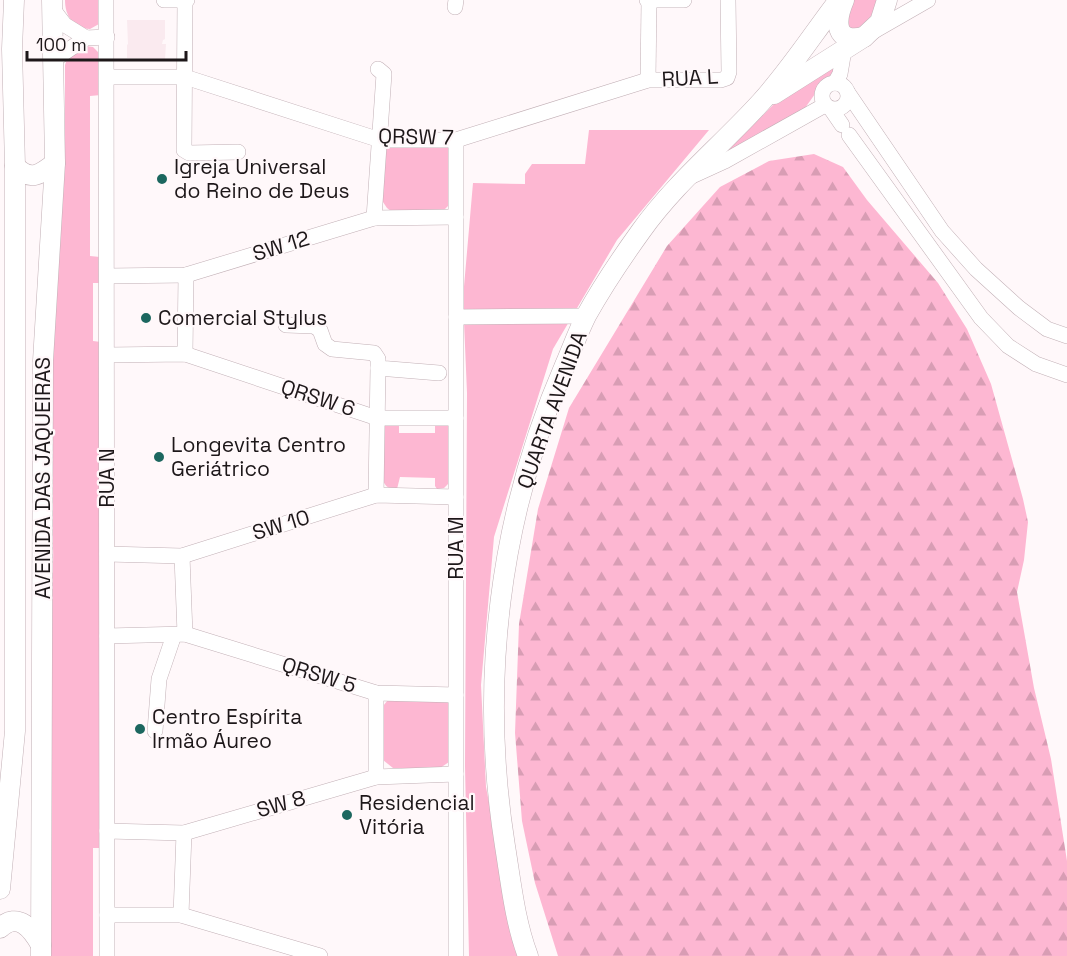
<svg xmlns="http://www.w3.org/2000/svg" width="1067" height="956" font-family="'Space Grotesk',sans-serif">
	<defs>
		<pattern id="forest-firs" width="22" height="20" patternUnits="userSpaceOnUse" patternTransform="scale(1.5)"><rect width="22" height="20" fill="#fdb7d2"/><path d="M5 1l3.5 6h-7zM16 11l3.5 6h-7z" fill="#d89db4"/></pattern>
	</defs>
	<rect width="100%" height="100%" fill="#fff8fa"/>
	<polygon fill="#faeaef" points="127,20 165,20 165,39 163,40 162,44 166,44 165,59 127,58 127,45 128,44"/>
	<g fill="#fdb7d2">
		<path d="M65,0H101L99,24L90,29C73,28 65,16 65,0Z"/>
		<path d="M851,0H880C876,12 865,25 853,31L847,29Z"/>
		<path d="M86,46L93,47L99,53L101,95L90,96V256L100,257L101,283H93V341L101,342L100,848H93V956H48V603C55,571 55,539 48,507L55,246L65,158V65L67,59Z"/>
		<polygon points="833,60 835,73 820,87 805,108 721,157 784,94"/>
		<polygon points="589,130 709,130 617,240 553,349 494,537 481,685 486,787 519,956 469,956 465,766 467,393 463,298 473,183 525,184 525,174 532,164 585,164"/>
		<polygon points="387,145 449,148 451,203 443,211 391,211 387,208 383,202 383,154"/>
		<path d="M386,424H399V433H435V424L448,425L450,428V482L444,488L437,489L435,486V478L400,477L397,489C390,490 386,487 383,481L384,427Z"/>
		<polygon points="388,700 445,700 449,704 449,762 440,768 393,768 383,760 383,706"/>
	</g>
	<polygon fill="url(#forest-firs)" points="814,154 843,167 867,200 938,283 967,329 991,384 1023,499 1028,522 1024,560 1017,592 1034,688 1051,759 1067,861 1067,956 558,956 535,883 522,821 515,733 519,624 538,509 569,408 667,246 720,187 769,161"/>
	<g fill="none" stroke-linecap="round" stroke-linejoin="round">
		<defs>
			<g id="minor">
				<polyline points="106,0 107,956"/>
				<polyline points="164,0 187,0"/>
				<polyline points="185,0 184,150 189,153 238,152"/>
				<polyline points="647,0 684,0"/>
				<polyline points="455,7 456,0"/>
				<polyline points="52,8 65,25 86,38"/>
				<polyline points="874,31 928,0"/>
				<polyline points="52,61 86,38 107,37"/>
				<polyline points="107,77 185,77 380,140 456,140 648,80 721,80 727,78 729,72 728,0"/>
				<polyline points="648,80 649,1"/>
				<polyline points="835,83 840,74 844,50"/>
				<circle cx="835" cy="96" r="13"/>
				<polyline points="848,93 942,231 976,269 1019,308 1047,329 1067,336"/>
				<polyline points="831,109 842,125"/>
				<polyline points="849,135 981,318 1008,346 1036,364 1067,375"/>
				<polyline points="690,177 725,161 825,105"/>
				<polyline points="374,218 384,74 378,69"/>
				<polyline points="107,276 186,275 374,218 456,217"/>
				<polyline points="456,317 587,316"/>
				<polyline points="286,325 314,326 320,330 325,344 332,349 374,353 378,359 378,368 439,373"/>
				<polyline points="185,354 186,275"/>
				<polyline points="107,355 185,354 377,418 456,418"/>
				<polyline points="376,495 378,368"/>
				<polyline points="107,554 182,556 376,495 456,497"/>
				<polyline points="182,556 185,634"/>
				<polyline points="107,636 185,634 376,693 456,695"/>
				<polyline points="155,731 159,679 174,635"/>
				<polyline points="376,777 376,693"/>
				<polyline points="107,831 184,833 376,777 456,774"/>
				<polyline points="107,915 181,915 320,956"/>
				<polyline points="181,915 184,833"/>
				<polyline points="456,956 456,140"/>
			</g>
			<g id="major">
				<path d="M844,0C835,21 834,44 864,37"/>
				<polyline points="774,94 864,37 880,22 887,0"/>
				<path d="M15,166C30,182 40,175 55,163"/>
				<polyline points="0,889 15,731 15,166 12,49 14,0"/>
				<path d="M0,928C18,911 32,929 41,945"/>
				<polyline points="41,956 43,361 55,163 52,0"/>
				<path d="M528,956C515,922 511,883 505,846C479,683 499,517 565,365C572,349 578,332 586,316C601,289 623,256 641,231C675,183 722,145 761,102C790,70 813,34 839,0"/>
			</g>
		</defs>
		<use href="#minor" stroke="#c2b0b6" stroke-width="16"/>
		<use href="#major" stroke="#c2b0b6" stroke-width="21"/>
		<use href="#minor" stroke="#fff" stroke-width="15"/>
		<use href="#major" stroke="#fff" stroke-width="20"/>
	</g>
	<g fill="#1c675f" stroke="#fff8fa" stroke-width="2">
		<circle cx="162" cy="179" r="6"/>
		<circle cx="146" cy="318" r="6"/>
		<circle cx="159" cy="457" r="6"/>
		<circle cx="140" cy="729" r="6"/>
		<circle cx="347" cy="815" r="6"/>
	</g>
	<g text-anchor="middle" stroke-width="4.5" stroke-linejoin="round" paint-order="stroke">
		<g font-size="21" fill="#1d1719" stroke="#fff8fa">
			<text transform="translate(690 78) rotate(-3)" y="7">RUA L</text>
			<text transform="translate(416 137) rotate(1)" y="7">QRSW 7</text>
			<text transform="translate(281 246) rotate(-17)" y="7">SW 12</text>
			<text transform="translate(318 398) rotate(18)" y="7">QRSW 6</text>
			<text transform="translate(552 410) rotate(-70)" y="7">QUARTA AVENIDA</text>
			<text transform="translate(43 478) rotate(-90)" y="7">AVENIDA DAS JAQUEIRAS</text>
			<text transform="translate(107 478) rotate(-90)" y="7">RUA N</text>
			<text transform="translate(281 525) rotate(-17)" y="7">SW 10</text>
			<text transform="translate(456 548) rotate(-90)" y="7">RUA M</text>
			<text transform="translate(319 675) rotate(17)" y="7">QRSW 5</text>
			<text transform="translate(281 804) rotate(-16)" y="7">SW 8</text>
		</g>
		<g font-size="21" fill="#1d1719" stroke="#fff8fa" text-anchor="start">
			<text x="174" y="174">Igreja Universal<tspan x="174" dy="24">do Reino de Deus</tspan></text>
			<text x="158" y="325">Comercial Stylus</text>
			<text x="171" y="452">Longevita Centro<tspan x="171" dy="24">Geriátrico</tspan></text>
			<text x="152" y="724">Centro Espírita<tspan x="152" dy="24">Irmão Áureo</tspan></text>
			<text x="359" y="810">Residencial<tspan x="359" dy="24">Vitória</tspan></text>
		</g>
	</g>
	<path d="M27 51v9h159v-9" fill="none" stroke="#1d1719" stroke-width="3"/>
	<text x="36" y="51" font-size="18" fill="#1d1719" stroke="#fff8fa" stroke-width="4.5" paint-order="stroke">100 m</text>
</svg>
